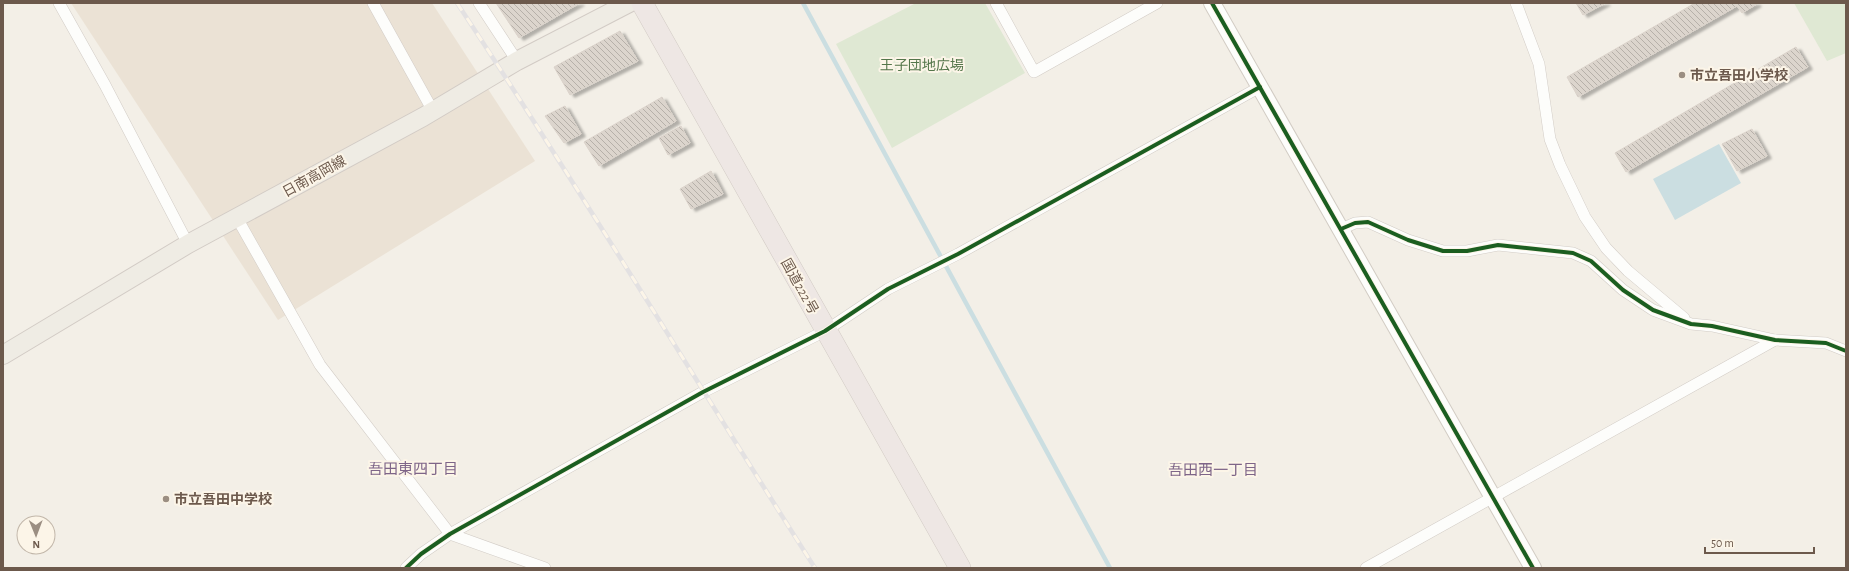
<svg xmlns="http://www.w3.org/2000/svg" width="1849" height="571" font-family="'Alegreya Sans','Noto Sans JP',sans-serif">
	<defs>
		<pattern id="building-back-hatch" width="6" height="6" patternUnits="userSpaceOnUse"><rect width="6" height="6" fill="#dcd5cd"/><path d="M-1 5l2 2M0 0l6 6M5-1l2 2" fill="none" stroke="#b6b0a9"/></pattern>
		<filter id="shadow"><feDropShadow dx="4.5" dy="2.5" stdDeviation="1" flood-color="#0004"/></filter>
	</defs>
	<rect width="100%" height="100%" fill="#f3efe7"/>
	<polygon fill="#ebe2d5" points="71,3 432,3 535,161 278,320"/>
	<g fill="#dfe8d3">
		<polygon points="916,3 985,3 1025,73 892,148 836,44"/>
		<polygon points="1794,3 1846,3 1846,53 1827,61"/>
	</g>
	<polygon fill="#cbdee1" points="1719,144 1741,183 1675,220 1653,179"/>
	<g fill="none" stroke-linecap="round" stroke-linejoin="round">
		<polyline stroke="#cbdee1" stroke-width="4.5" points="803,3 1110,568"/>
	</g>
	<g fill="url(#building-back-hatch)" stroke="#dbd3cb" filter="url(#shadow)">
		<polygon points="496,3 580,3 519,38"/>
		<polygon points="1576,3 1606,3 1583,15"/>
		<polygon points="1695,3 1756,3 1757,4 1742,13 1737,6 1578,97 1567,77"/>
		<polygon points="620,31 638,61 570,95 554,67"/>
		<polygon points="1796,47 1808,67 1626,172 1615,153"/>
		<polygon points="662,97 676,121 599,166 584,142"/>
		<polygon points="565,106 581,134 564,143 545,116"/>
		<polygon points="681,126 690,143 668,155 659,138"/>
		<polygon points="1752,129 1767,156 1737,171 1722,144"/>
		<polygon points="711,171 723,194 691,209 680,189"/>
	</g>
	<g fill="none" stroke-linecap="round" stroke-linejoin="round">
		<defs>
			<g id="street">
				<polyline points="59,3 105,85 188,244"/>
				<polyline points="373,3 433,111"/>
				<polyline points="479,3 517,61"/>
				<polyline points="996,3 1034,72 1157,3"/>
				<polyline points="1516,3 1539,64 1550,139 1560,165 1585,217 1606,248 1628,271 1684,318"/>
				<polyline points="237,218 320,365 450,534 545,568"/>
				<polyline points="1341,229 1355,223 1368,222 1408,240 1443,251 1467,251 1498,245 1573,253 1591,261 1623,290 1653,310 1691,324 1712,326 1775,340 1826,343 1846,351"/>
				<polyline points="406,568 421,554 450,534 703,392 825,331 888,289 958,254 1260,87"/>
				<polyline points="1366,568 1775,340"/>
			</g>
			<polyline id="secondary" points="1212,3 1533,568"/>
			<polyline id="primary" points="3,355 188,244 423,117 517,61 629,3"/>
			<polyline id="highway" points="642,3 960,568"/>
		</defs>
		<use href="#street" stroke="#d2ccc6" stroke-width="12"/>
		<use href="#secondary" stroke="#d2ccc4" stroke-width="18"/>
		<use href="#primary" stroke="#d2cbc5" stroke-width="20"/>
		<use href="#highway" stroke="#d2cbc5" stroke-width="22"/>
		<use href="#street" stroke="#fdfdfb" stroke-width="11"/>
		<use href="#secondary" stroke="#fdfdfb" stroke-width="16"/>
		<use href="#primary" stroke="#efece4" stroke-width="18"/>
		<use href="#highway" stroke="#eee7e4" stroke-width="21"/>
		<defs>
			<path id="rail" d="M457,3C580,189 695,380 815,568"/>
		</defs>
		<use href="#rail" stroke="#e3e1e2" stroke-width="4.5"/>
		<use href="#rail" stroke="#fcf5e8" stroke-width="3" stroke-dasharray="9" stroke-linecap="butt"/>
		<defs>
			<g id="cycleway">
				<polyline points="1212,3 1533,568"/>
				<polyline points="1341,229 1355,223 1368,222 1408,240 1443,251 1467,251 1498,245 1573,253 1591,261 1623,290 1653,310 1691,324 1712,326 1775,340 1826,343 1846,351"/>
				<polyline points="406,568 421,554 450,534 703,392 825,331 888,289 958,254 1260,87"/>
			</g>
		</defs>
		<use href="#cycleway" stroke="#fcf5e8" stroke-width="6"/>
		<use href="#cycleway" stroke="#1b5e20" stroke-width="4"/>
	</g>
	<g fill="#9b8e82" stroke="#fcf5e8" stroke-width="1.5">
		<circle cx="1682" cy="75" r="4"/>
		<circle cx="166" cy="499" r="4"/>
	</g>
	<g text-anchor="middle" stroke-width="4" stroke-linejoin="round" paint-order="stroke">
		<g font-size="14" fill="#54764a" stroke="#fcf5e8">
			<text x="922" y="70">王子団地広場</text>
		</g>
		<g font-size="14" font-weight="bold" fill="#6c594c" stroke="#fcf5e8" text-anchor="start">
			<text x="1690" y="80">市立吾田小学校</text>
			<text x="174" y="504">市立吾田中学校</text>
		</g>
		<g font-size="14" fill="#6c594c" stroke="#fcf5e8">
			<text transform="translate(314 176) rotate(-29)" y="5">日南高岡線</text>
			<text transform="translate(800 286) rotate(61)" y="5">国道222号</text>
		</g>
		<g font-size="15" fill="#7e6588" stroke="#fcf5e8">
			<text x="413" y="474">吾田東四丁目</text>
			<text x="1213" y="475">吾田西一丁目</text>
		</g>
	</g>
	<rect width="1849" height="571" fill="none" stroke="#6c594c" stroke-width="8"/>
	<g transform="translate(36 535) rotate(179)"><circle r="19" fill="#fcf5e8" stroke="#c2b7aa"/>
	<path d="M0-3L7 15L0 10L-7 15Z" fill="#9b8e82"/>
	<text y="-6" font-size="11" font-weight="bold" text-anchor="middle" fill="#6c594c">N</text>
	</g>
	<path d="M1705 547v6h109v-6" fill="none" stroke="#6c594c" stroke-width="2"/>
	<text x="1711" y="547" font-size="12" fill="#6c594c" stroke="#fcf5e8" stroke-width="3" paint-order="stroke">50 m</text>
</svg>
